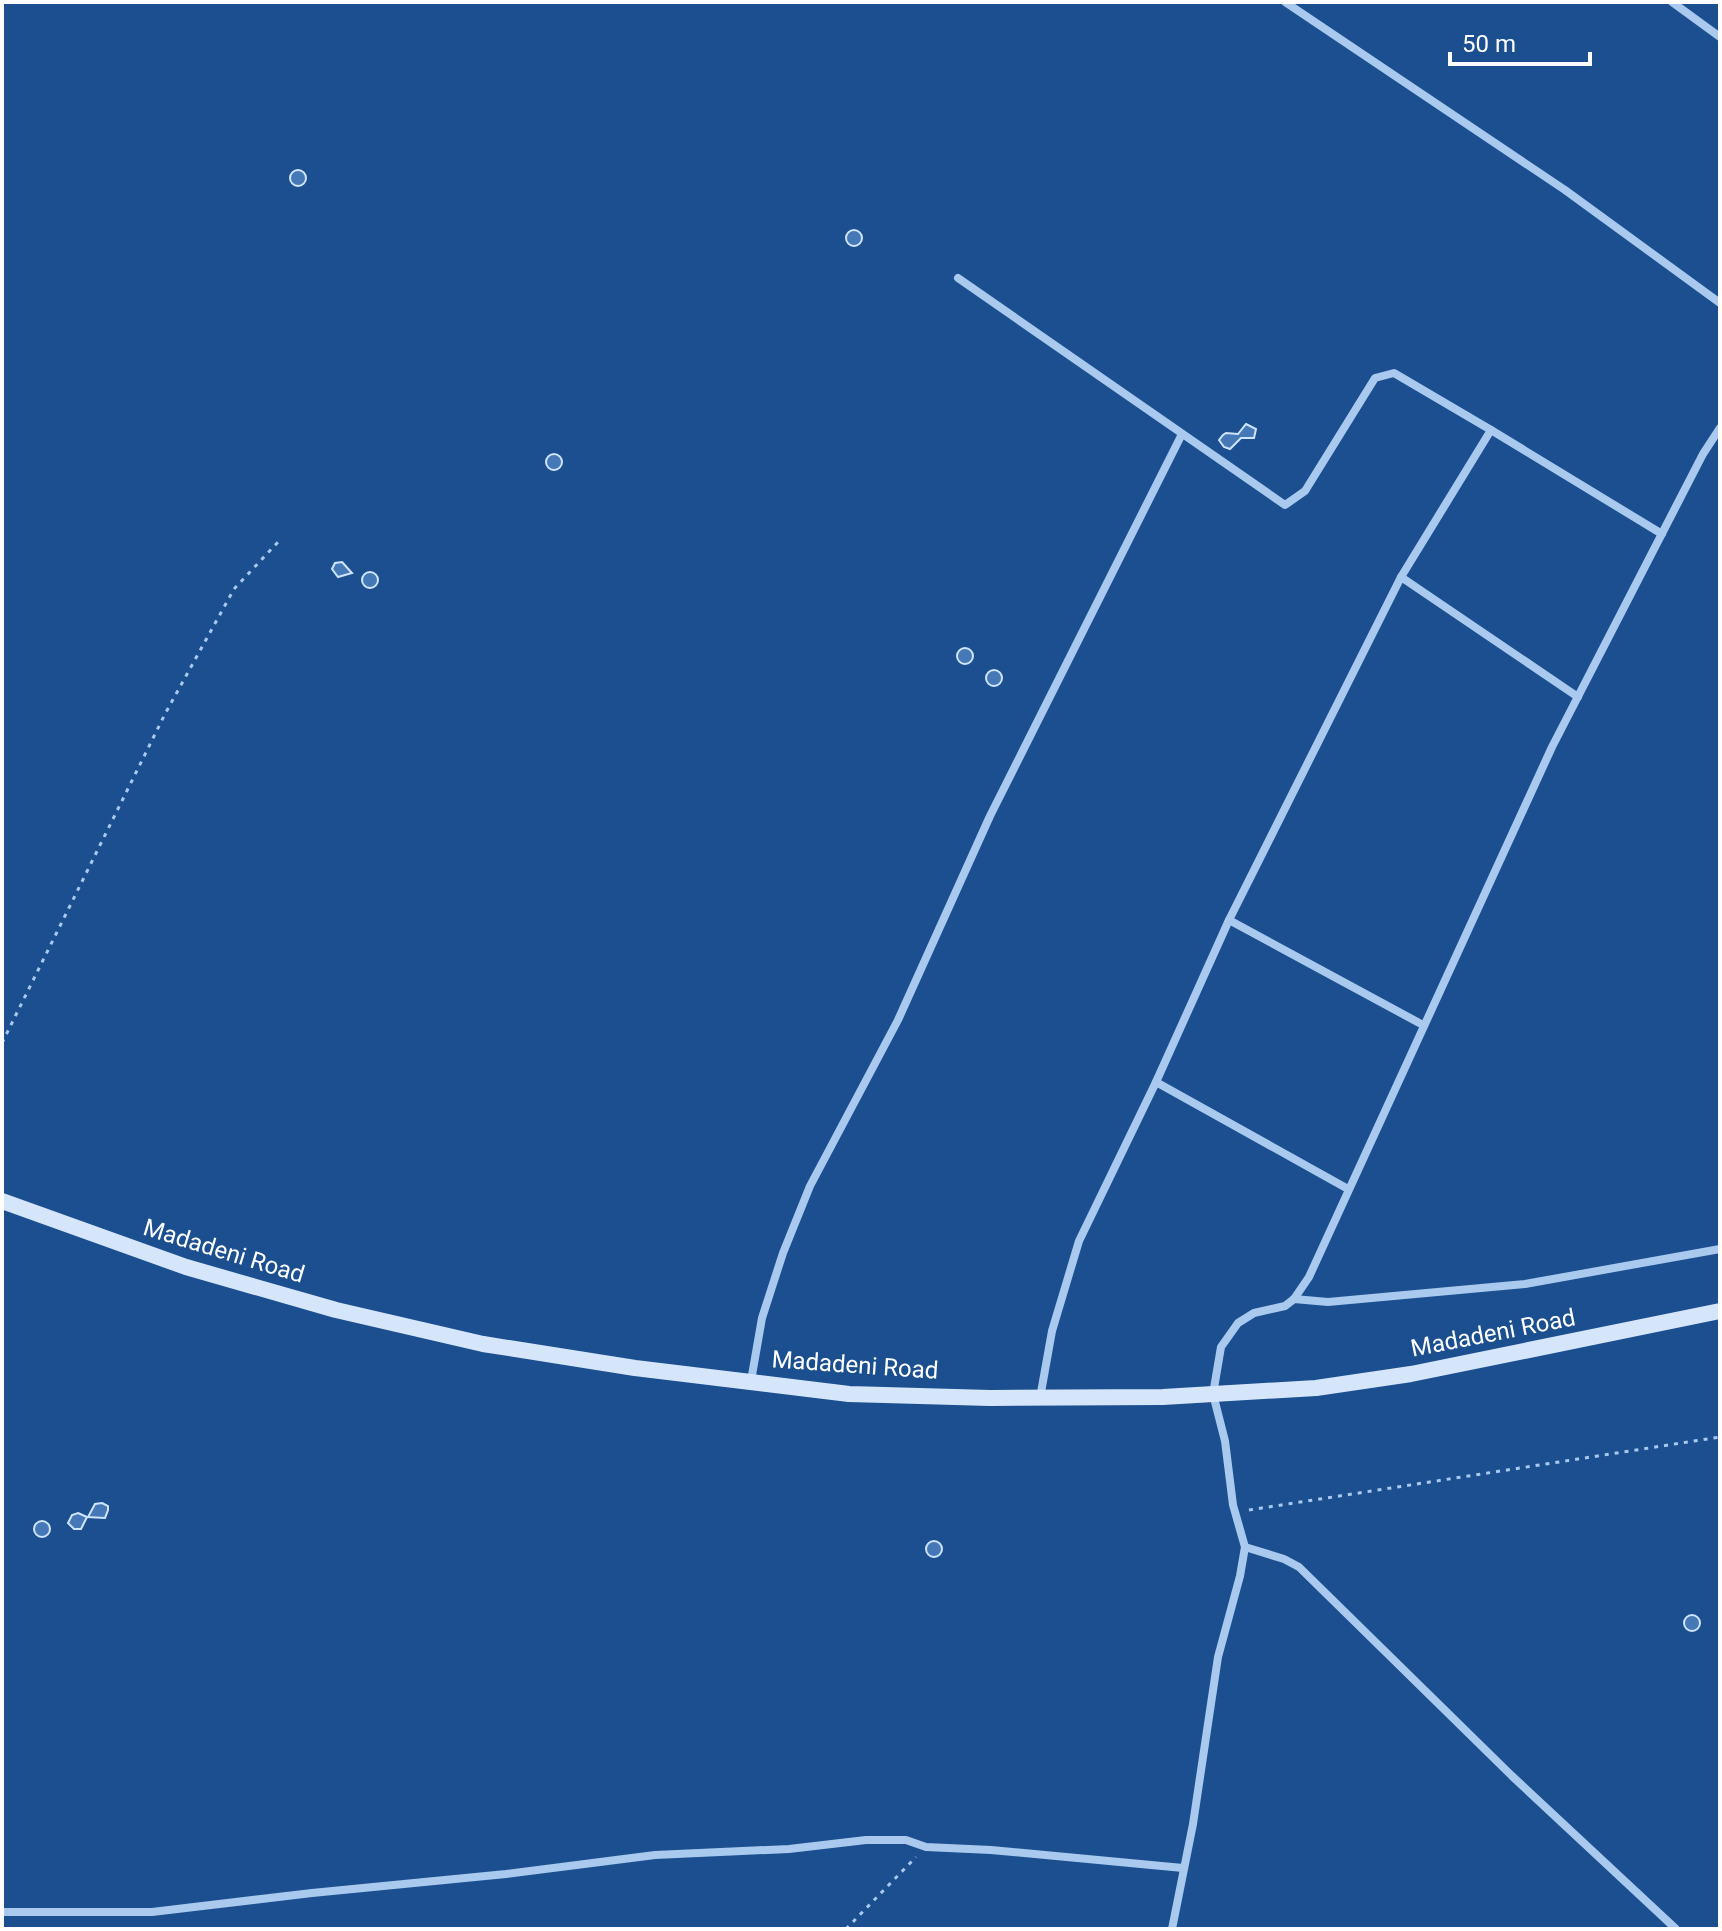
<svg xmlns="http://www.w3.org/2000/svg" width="1722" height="1931" font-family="Roboto,sans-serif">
	<rect width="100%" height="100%" fill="#1b4f8f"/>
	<g fill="#4478b7" stroke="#cfe3fa" stroke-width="2">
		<circle cx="298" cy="178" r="8"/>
		<circle cx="854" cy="238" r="8"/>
		<polygon points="1246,424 1256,429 1254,438 1241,438 1230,449 1224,447 1219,440 1223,435 1226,433 1238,434"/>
		<circle cx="554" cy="462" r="8"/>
		<polygon points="342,562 352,573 338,577 332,569 335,563"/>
		<circle cx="370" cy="580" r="8"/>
		<circle cx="965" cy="656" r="8"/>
		<circle cx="994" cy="678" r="8"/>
		<polygon points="102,1503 108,1506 108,1510 105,1518 88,1517 95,1504"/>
		<polygon points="78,1513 87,1517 81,1529 74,1529 68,1523 72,1515"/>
		<circle cx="42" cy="1529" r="8"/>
		<circle cx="934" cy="1549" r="8"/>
		<circle cx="1692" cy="1623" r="8"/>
	</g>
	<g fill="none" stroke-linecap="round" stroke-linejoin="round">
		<g stroke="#a9c9ee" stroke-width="3" stroke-dasharray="4 6" stroke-linecap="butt">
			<polyline points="2,1043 165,714 234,589 279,541"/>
			<polyline points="1249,1510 1720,1437"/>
			<polyline points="846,1929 916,1857"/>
		</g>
		<g stroke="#a9c9ee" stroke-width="8">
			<polyline points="1285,2 1565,190 1720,303"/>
			<polyline points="1672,2 1720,37"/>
			<polyline points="958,278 1285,505 1305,491 1375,378 1394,373 1491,430"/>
			<polyline points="1401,577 1491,430 1662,534"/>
			<polyline points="1229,920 1401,577 1578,697"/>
			<polyline points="1156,1082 1229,920 1423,1025"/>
			<polyline points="1294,1299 1328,1302 1525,1284 1720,1249"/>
			<polyline points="751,1381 762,1318 783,1253 810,1186 898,1020 990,816 1182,434"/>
			<polyline points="1040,1398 1052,1331 1079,1241 1156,1082 1348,1189"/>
			<polyline points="1245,1547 1284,1559 1299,1567 1512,1776 1676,1929"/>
			<polyline points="2,1912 152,1912 312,1893 506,1874 655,1855 789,1849 866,1840 906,1840 926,1847 991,1850 1183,1868"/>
			<polyline points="1172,1929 1193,1824 1218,1657 1240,1576 1245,1547 1233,1505 1225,1441 1213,1394 1221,1347 1238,1323 1254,1313 1285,1306 1294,1299 1309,1277 1552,747 1703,454 1720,428"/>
		</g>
		<polyline stroke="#d6e6fa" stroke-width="16" points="2,1201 186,1267 336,1310 483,1344 635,1368 849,1394 990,1398 1163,1397 1316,1388 1411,1374 1720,1311"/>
	</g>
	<g text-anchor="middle" stroke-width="6" stroke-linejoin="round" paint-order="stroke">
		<g font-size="24" fill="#fff" stroke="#1b4f8f">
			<text transform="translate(224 1251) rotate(17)" y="8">Madadeni Road</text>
			<text transform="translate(1493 1333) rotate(-11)" y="8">Madadeni Road</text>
			<text transform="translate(855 1365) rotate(4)" y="8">Madadeni Road</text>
		</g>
	</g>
	<rect width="1722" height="1931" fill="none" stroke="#ffffff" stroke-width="8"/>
	<path d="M1450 52v12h140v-12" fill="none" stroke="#ffffff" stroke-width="4"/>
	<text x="1462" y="52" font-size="24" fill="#ffffff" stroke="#1b4f8f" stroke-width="6" paint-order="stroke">50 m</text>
</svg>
